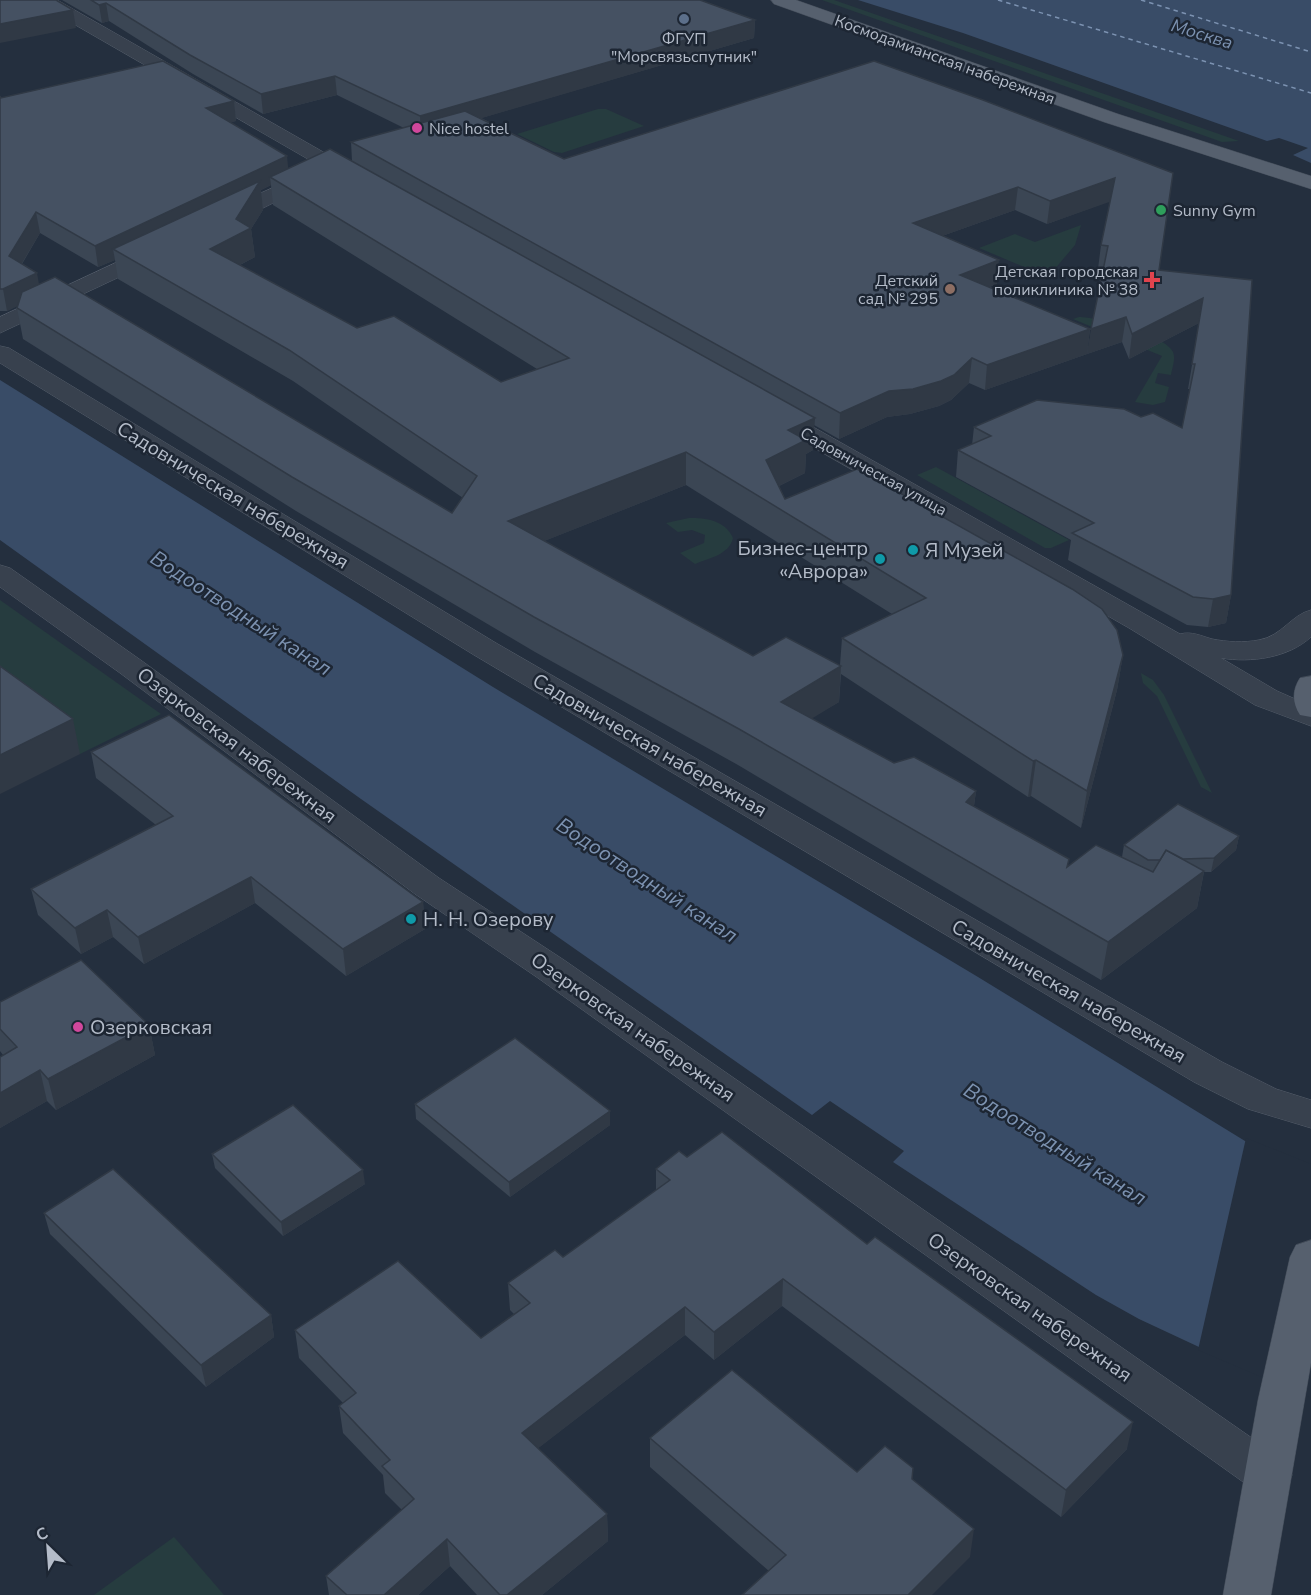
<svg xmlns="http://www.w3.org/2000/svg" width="1311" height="1595" font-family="'Nunito Sans',sans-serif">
	<rect width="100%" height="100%" fill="#242f3e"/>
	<g fill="#263c3f">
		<polygon points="822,0 834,0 1239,141 1222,142"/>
		<polygon points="598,109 606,109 644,126 562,153 554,152 517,134"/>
		<polygon points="1081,225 1075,245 1048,277 979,248 1015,234 1035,242"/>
		<path d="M1079,317C1097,317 1167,336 1173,352C1176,359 1172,368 1171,375L1158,373L1155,383L1169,387L1165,402L1153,405L1135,402L1162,356L1073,319Z"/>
		<polygon points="936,467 1069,540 1051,548 1045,548 917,475"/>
		<path d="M689,518C706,518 725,520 733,538C729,555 709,558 695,564L680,553L704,543L705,535L692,530L678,532L666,523Z"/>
		<polygon points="0,600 161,714 80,754 0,694"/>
		<polygon points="1141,673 1153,680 1164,695 1212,793 1201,787 1157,696 1143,683"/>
		<polygon points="174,1537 224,1595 94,1595"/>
	</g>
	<g fill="#394c67">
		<polygon points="858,0 1311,0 1311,163 1293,155 1308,148 1279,138 1267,141 963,33"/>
		<polygon points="0,380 493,687 978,977 1245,1141 1311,1167 1199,1347 1139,1319 1096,1295 893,1162 904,1151 830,1101 812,1115 361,799 0,540"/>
	</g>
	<polygon fill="#242f3e" points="1246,1138 1311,1164 1311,1398 1198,1350"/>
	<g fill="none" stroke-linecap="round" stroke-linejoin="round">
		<g stroke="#7c92b1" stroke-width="1.5" stroke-dasharray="4.5 4" stroke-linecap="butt">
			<polyline points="998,0 1311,93"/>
			<polyline points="1141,0 1311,52"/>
		</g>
		<defs>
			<g id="minor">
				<polygon points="36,0 57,0 360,173 363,177 360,181 353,183 346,181 39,4"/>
				<polygon points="312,170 319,172 322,176 319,180 229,225 221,226 213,225 210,220 213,215"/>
				<polygon points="156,244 164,246 167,251 164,256 0,333 0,317"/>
				<polygon points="0,346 9,348 496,643 1222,1062 1276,1089 1311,1100 1311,1128 1248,1109 1194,1082 474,655 0,363"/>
				<path d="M774,407L783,410L1180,634C1192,631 1201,636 1212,639C1227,642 1244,643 1259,640C1282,636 1291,615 1311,610V637C1288,658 1251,663 1221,658L1277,691L1311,706V726L1255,705L1129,628L765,420L761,415L765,410Z"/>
				<polygon points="0,565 10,568 142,661 439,878 564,960 1285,1461 1292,1475 1285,1489 1269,1495 1253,1489 538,978 415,894 120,673 0,587"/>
			</g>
			<g id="major">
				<polygon points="771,0 796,0 1118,114 1311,176 1311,189 1104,122 774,4"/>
				<path d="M1311,676V717L1300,715C1292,703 1292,690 1300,678Z"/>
				<polygon points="1311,1240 1311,1363 1271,1595 1223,1595 1258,1400 1290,1257 1296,1245"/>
			</g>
		</defs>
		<use href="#minor" stroke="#565f6c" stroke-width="1"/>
		<use href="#major" stroke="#414a57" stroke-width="1"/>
		<use href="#minor" fill="#38414e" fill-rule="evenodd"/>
		<use href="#major" fill="#56606e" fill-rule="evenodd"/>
	</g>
	<g fill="#3b4654" fill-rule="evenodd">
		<path d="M62,0H700L755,20L754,38L481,118L564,159L1173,173L1159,270L1252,280L1231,595L1226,623L1208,627L1187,625L1068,560L1071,540L956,477L958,450L972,445L974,427L1141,417L1182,428L1190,389H1188L1199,323L1129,359L1122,342L1087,354L1103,269H1098L1101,245L1110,201L1047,224L1015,210L942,236L997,284L989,287L1090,329L1087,354L985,390L969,383L951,400L939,406L910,414L887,417L839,439L814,425L813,450L806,454L805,473L779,486L785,499L1123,655L1117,690L1081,828L1031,796L1028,797L841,674L839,702L811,718L894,763L976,791L974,806L1068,867L1122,857L1124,845L1239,836L1236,850L1211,872H1204L1197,908L1101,980L738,765L535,652L296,511L23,339L17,308V306L7,311H0V96L1,98L234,101L236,121L230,122L288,168L352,161L351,142L404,128L337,95L263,114L193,74L109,21L102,23ZM271,185L273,205L537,369L501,382L357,328L240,265L255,257L251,229L263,210L261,190ZM40,233L98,267L115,260L118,279L293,381L463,498L452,513L39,284L22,264ZM686,485L892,614L842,638L840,665L753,656L544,541Z"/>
		<polygon points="91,752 423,902 425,929 346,976 255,903 144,964 113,937 81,954 38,915 31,889 156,825 96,778"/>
		<polygon points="0,1002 149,1025 155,1055 56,1110 47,1101 0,1128 0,1057 3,1055 0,1051"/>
		<polygon points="415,1104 610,1125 510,1197 416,1119"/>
		<polygon points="212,1154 365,1184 283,1236 215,1168"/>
		<polygon points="687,1157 1127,1449 1061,1517 782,1306 714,1360 685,1335 538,1448 607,1514 608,1541 542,1595 477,1595 450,1566 418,1595 329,1595 326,1576 402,1510 385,1493 383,1475 343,1433 339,1406 343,1403 299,1358 295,1330 481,1338 514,1314 510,1310 508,1283 563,1257 656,1190 656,1169"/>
		<polygon points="44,1213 271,1315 274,1337 206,1387 50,1234"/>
		<polygon points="650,1438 857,1472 912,1479 970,1557 769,1571 650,1467"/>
	</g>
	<g fill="#303945">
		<polygon points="106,3 109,21 102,23 99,5"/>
		<polygon points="73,10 76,28 0,43 0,24"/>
		<polygon points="755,20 754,38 421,136 420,116"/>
		<polygon points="335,76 337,95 263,114 261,94"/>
		<polygon points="234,101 236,121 208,128 206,108"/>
		<polygon points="287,156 289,176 270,177 271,185 261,190 263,210 251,229 255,257 214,278 113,249 115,260 98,267 95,246"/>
		<polygon points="1115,178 1112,201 1047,224 1050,201"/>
		<polygon points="1018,187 1015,210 911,247 913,223"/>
		<polygon points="36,212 40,233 13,278 9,256"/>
		<polygon points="999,260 997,284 958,300 960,275"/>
		<polygon points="37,273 41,295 7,311 3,289"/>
		<polygon points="1203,298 1199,323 1129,359 1132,334"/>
		<polygon points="1126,317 1122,342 1087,354 1091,329"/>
		<polygon points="1090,329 1087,354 985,390 987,365"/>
		<polygon points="972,358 969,383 951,400 939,406 910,414 887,417 839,439 840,413 889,391"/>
		<polygon points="815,418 813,450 806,454 805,473 765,493 766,460 788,430"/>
		<polygon points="686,452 686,485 509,555 508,521"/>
		<polygon points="1231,595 1226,623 1208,627 1213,599"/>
		<polygon points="1123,655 1117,690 1081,828 1087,791"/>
		<polygon points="841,666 839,702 780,738 781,702"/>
		<polygon points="73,719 80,754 0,794 0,755"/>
		<polygon points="1036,760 1031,796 1028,797 1033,761"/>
		<polygon points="976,791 971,827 966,802"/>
		<polygon points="1239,836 1236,850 1211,872 1214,858"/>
		<polygon points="1204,871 1197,908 1101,980 1108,942"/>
		<polygon points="251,877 255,903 144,964 138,937"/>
		<polygon points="423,902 425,929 346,976 343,949"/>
		<polygon points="107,910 113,937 81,954 75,928"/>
		<polygon points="149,1025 155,1055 56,1110 48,1079"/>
		<polygon points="40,1070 47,1101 0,1128 0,1093"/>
		<polygon points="610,1111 610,1125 510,1197 509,1182"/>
		<polygon points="363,1170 365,1184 283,1236 281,1222"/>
		<polygon points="783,1279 782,1306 714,1360 714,1332"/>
		<polygon points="685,1307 685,1335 523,1460 522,1433"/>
		<polygon points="271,1315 274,1337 206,1387 201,1365"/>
		<polygon points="1133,1422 1127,1449 1061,1517 1066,1490"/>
		<polygon points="607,1514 608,1541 542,1595 507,1595"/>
		<polygon points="974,1529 970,1557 932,1595 908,1595"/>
		<polygon points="447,1539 450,1566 418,1595 384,1595"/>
	</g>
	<g fill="#455162" stroke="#303945" stroke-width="1.5">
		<polygon points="0,0 56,0 73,10 0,24"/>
		<polygon points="91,0 700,0 755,20 420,116 335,76 261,94 190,55 106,3 99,5"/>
		<polygon points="163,61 234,101 206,108 287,156 95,246 36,212 9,256 37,273 3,289 0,289 0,96 1,98"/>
		<polygon points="874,61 983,100 1173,173 1159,270 1252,280 1231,595 1213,599 1193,597 1072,533 1094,523 958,450 991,436 974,427 1037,400 1124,409 1141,417 1153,413 1182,428 1195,364 1192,364 1203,298 1132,334 1126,317 1091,329 1108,246 1101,245 1115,178 1050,201 1018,187 913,223 999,260 960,275 1090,329 987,365 972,358 954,375 941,381 913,389 889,391 840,413 351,142 465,111 564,159"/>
		<polygon points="330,149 815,418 788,430 806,440 766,460 785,499 857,469 1072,589 1102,609 1117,630 1123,655 1087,791 1036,760 1033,761 842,638 926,598 686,452 508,521 753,656 786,637 841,666 781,702 894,763 914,757 976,791 966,802 1069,859 1067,867 1096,845 1153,872 1166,850 1204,871 1108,942 739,729 534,617 292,477 17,308 22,292 55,277 452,513 477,476 289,350 113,249 260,181 236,219 251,228 210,249 357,328 394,316 501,382 569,358 270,177"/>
		<polygon points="0,666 73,719 0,755"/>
		<polygon points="169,715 423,902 343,949 251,877 138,937 107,910 75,928 31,889 173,816 91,752"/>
		<polygon points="1178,804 1239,836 1214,858 1183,859 1166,850 1160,860 1148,860 1124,845"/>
		<polygon points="81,960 149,1025 48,1079 40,1070 0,1093 0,1057 17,1047 0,1029 0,1002"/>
		<polygon points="515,1038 610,1111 509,1182 415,1104"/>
		<polygon points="293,1105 363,1170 281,1222 212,1154"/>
		<polygon points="722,1132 867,1244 875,1237 1133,1422 1066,1490 783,1279 714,1332 685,1307 522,1433 607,1514 507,1595 500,1595 447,1539 384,1595 347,1595 326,1576 414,1499 382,1466 390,1460 339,1406 356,1393 295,1330 398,1261 481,1338 530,1303 508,1283 555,1250 563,1257 670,1180 656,1169 679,1151 687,1157"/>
		<polygon points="113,1169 271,1315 201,1365 44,1213"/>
		<polygon points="732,1370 857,1472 885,1446 913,1468 912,1479 974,1529 908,1595 742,1595 786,1555 650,1438"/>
	</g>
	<circle fill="#5c6f8a" stroke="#1d2633" stroke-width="2" cx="684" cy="19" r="6"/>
	<g fill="#d1479c" stroke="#1d2633" stroke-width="2">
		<circle cx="417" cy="128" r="6"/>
		<circle cx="78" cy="1027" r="6"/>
	</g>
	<circle fill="#2e9e5b" stroke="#1d2633" stroke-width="2" cx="1161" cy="210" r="6"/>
	<path fill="#e0444e" stroke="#1d2633" stroke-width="2" d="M1149 271h6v6h6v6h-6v6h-6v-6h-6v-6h6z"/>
	<circle fill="#8d6e63" stroke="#1d2633" stroke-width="2" cx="950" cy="289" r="6"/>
	<g fill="#0f9aa8" stroke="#1d2633" stroke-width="2">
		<circle cx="913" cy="550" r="6"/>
		<circle cx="880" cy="559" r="6"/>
		<circle cx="411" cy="919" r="6"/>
	</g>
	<g text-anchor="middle" stroke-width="5" stroke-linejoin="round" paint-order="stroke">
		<g font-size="16" fill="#b4bcc9" stroke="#1d2633" text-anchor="start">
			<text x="684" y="44" text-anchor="middle">ФГУП<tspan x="684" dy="18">"Морсвязьспутник"</tspan></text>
			<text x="429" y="134">Nice hostel</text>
			<text x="1173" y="216">Sunny Gym</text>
			<text x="1138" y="277" text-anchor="end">Детская городская<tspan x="1138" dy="18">поликлиника № 38</tspan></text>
			<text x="938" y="286" text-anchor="end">Детский<tspan x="938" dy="18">сад № 295</tspan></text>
		</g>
		<g font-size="16" fill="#b4bcc9" stroke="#1d2633">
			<text transform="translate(945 59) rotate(20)" y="6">Космодамианская набережная</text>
			<text transform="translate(874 471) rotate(29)" y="6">Садовническая улица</text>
		</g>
		<g font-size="18" font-style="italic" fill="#7c92b1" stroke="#1d2633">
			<text transform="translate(1202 34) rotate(17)" y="6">Москва</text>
		</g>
		<g font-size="20" fill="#b4bcc9" stroke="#1d2633">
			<text transform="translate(233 495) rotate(31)" y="7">Садовническая набережная</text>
			<text transform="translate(237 745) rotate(37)" y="7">Озерковская набережная</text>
			<text transform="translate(650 745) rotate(30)" y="7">Садовническая набережная</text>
			<text transform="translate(1069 991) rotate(30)" y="7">Садовническая набережная</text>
			<text transform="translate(633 1027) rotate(35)" y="7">Озерковская набережная</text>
			<text transform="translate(1030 1307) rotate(35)" y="7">Озерковская набережная</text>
		</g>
		<g font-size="20" fill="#b4bcc9" stroke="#1d2633" text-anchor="start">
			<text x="868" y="555" text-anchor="end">Бизнес-центр<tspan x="868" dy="23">«Аврора»</tspan></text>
			<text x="925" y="557">Я Музей</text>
			<text x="423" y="926">Н. Н. Озерову</text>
			<text x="90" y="1034">Озерковская</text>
		</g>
		<g font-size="21" font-style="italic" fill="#7c92b1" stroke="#1d2633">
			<text transform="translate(241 613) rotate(33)" y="7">Водоотводный канал</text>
			<text transform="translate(647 880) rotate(33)" y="7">Водоотводный канал</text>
			<text transform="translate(1055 1144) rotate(32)" y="7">Водоотводный канал</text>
		</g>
	</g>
	<g transform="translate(48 1547) rotate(335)" stroke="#1d2633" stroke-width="4.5" paint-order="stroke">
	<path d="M0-4.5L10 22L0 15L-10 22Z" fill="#b4bcc9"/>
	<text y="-9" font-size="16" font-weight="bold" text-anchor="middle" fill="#b4bcc9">С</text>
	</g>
</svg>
